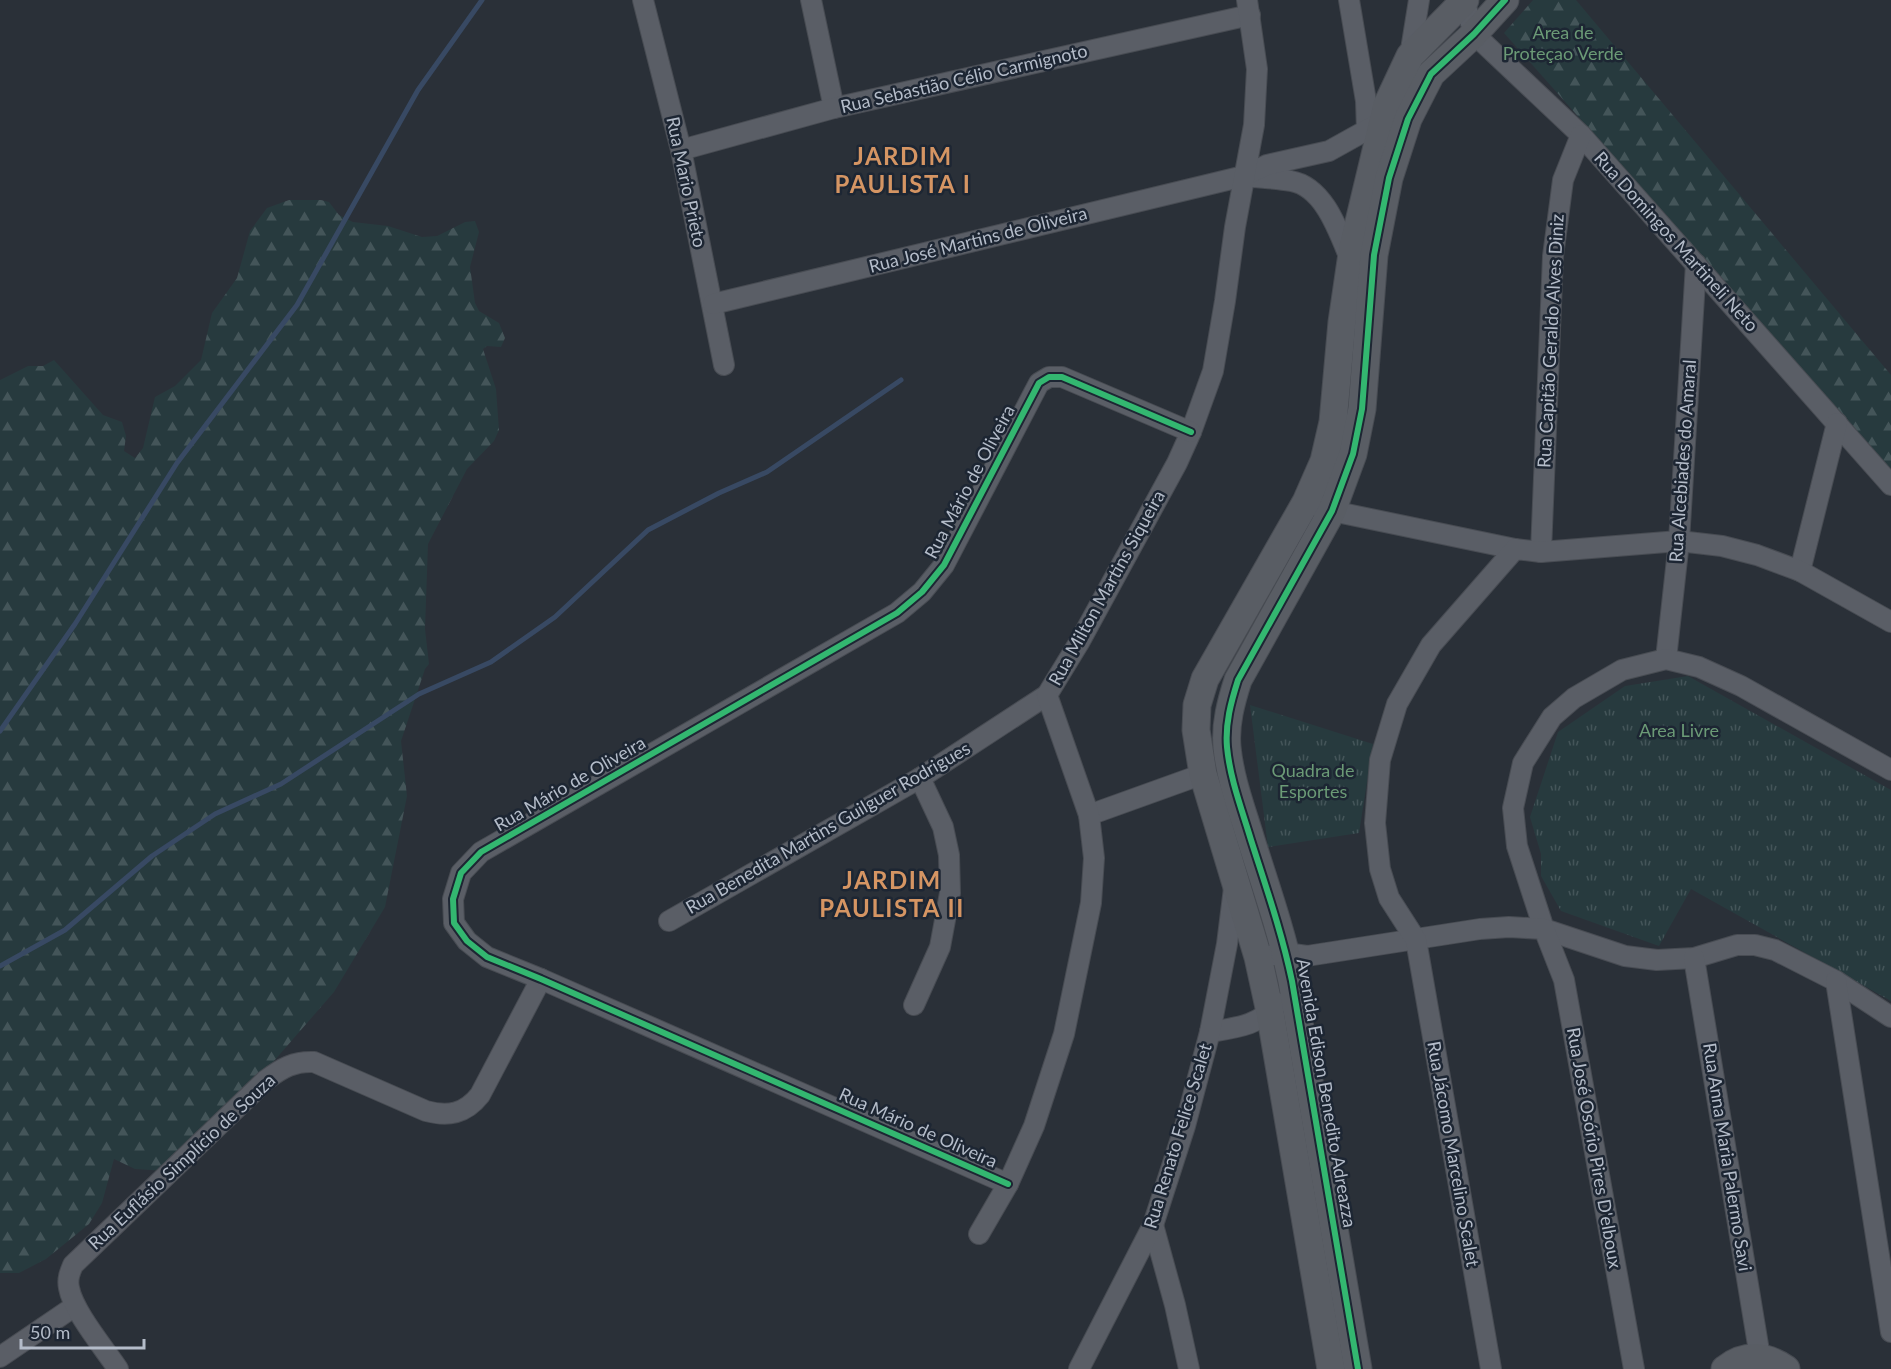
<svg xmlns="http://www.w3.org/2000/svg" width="1891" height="1369" font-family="Lato,sans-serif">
	<defs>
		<pattern id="grass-tufts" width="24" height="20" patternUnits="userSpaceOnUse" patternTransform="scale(1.5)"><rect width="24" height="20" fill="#273a3e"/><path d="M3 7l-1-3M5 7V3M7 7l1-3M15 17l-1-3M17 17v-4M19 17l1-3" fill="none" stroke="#445559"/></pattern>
		<pattern id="forest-firs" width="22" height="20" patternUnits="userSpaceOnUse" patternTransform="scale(1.5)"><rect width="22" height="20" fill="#273a3e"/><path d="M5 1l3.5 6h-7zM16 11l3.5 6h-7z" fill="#445559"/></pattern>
	</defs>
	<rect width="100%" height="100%" fill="#2a3038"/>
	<g fill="url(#grass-tufts)">
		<polygon points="1688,676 1891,790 1891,1001 1691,889 1659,946 1561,911 1541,876 1541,854 1530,817 1558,732 1625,686"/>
		<polygon points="1250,705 1373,744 1359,833 1268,847"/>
	</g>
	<g fill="url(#forest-firs)">
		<polygon points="1533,0 1576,0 1891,375 1891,469 1504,33"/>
		<polygon points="289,200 321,200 329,202 339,215 353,222 388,226 422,237 437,236 465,222 475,221 479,232 470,267 475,303 479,311 499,323 505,338 501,347 487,346 483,349 496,389 499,430 494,441 467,469 428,544 425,629 429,664 425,669 401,741 407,796 385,907 334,992 233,1108 167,1171 135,1169 114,1159 102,1203 89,1224 46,1259 19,1273 0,1273 0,380 28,366 43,366 54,360 103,415 122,422 126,436 124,451 135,458 143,448 155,397 175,386 201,360 212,313 237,278 250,231 267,208"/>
	</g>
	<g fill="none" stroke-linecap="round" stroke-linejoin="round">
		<g stroke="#384963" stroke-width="5">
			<polyline points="0,731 75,624 177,463 297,305 418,90 482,0"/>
			<polyline points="0,966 65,930 152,856 215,814 281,784 419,694 491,662 555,617 648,530 719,493 767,472 901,380"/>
		</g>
		<defs>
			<g id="street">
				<polyline points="643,0 681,150 724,365"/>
				<polyline points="811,0 834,108"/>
				<polyline points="1349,0 1366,101 1367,130"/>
				<polyline points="1464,0 1474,34 1581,135 1891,485"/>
				<polyline points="1410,56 1419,0"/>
				<polyline points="681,150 834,108 1250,15"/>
				<path d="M1244,176C1259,178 1276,178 1291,181C1325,187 1339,233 1351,261"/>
				<polyline points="713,304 1244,176 1267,165 1329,151 1383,121"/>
				<polyline points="1320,507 1332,511 1515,549"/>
				<polyline points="1541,552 1553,256 1563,180 1581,135"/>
				<polyline points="1800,571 1837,423"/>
				<polyline points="1666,659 1679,541 1696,264"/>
				<polyline points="1891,770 1741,686 1699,667 1666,659 1622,670 1574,698 1552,717 1523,763 1513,808 1517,846 1544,929 1625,956 1657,960 1694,958 1737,945 1755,945 1775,950 1836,981 1891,1017"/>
				<polyline points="1089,815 1203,774"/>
				<polyline points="669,921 920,778 1047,695 1080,641 1177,463 1191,432 1213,371 1225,301 1235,227 1254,125 1257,69 1247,0"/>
				<polyline points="1273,955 1286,953 1307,956 1480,929 1509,927 1544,929 1564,980 1634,1369"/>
				<polyline points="1694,958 1760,1357"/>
				<polyline points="1836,981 1891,1332"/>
				<polyline points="914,1005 940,947 950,893 949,855 943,827 920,778"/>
				<path d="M1210,1032C1235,1028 1262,1025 1277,1003"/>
				<polyline points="1008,1184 541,979 487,957 467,941 454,923 453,899 461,873 481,852 897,613 922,592 944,565 1039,383 1049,377 1062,377 1191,432"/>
				<polyline points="1153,1225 1175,1305 1189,1369"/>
				<polyline points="979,1234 1008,1184 1034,1126 1064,1034 1091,903 1094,858 1089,815 1047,695"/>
				<polyline points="0,1357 75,1306"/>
				<path d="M118,1369C104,1348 73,1311 69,1288C67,1279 70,1272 73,1265L266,1080C282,1068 294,1061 314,1062L426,1111C448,1117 465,1114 480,1095L541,979"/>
				<polyline points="1079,1369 1153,1225 1185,1126 1210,1032 1227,944 1234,888"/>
				<polyline points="1491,1369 1416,940 1389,898 1380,869 1375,823 1380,760 1397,704 1431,645 1515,549 1541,552 1679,541 1722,546 1757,555 1800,571 1891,622"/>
			</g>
			<g id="secondary">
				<polyline points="1331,1369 1270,1012 1258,957 1203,774 1196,730 1197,705 1205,679 1306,502 1324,461 1333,422 1342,322 1353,247 1387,105 1410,56 1465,0"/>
				<path d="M1358,1369L1292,981C1282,933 1266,887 1251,840C1242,810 1230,779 1227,747C1225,724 1231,702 1238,680L1332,511L1353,454L1362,409L1374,255L1389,178L1408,119L1431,74L1474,34L1505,0"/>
				<path d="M1725,1369C1745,1353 1766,1355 1786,1369"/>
			</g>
		</defs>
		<use href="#street" stroke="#484c53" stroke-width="22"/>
		<use href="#secondary" stroke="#484c53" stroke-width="29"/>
		<use href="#street" stroke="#5a5e66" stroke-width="20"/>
		<use href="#secondary" stroke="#595d64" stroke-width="27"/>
		<defs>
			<g id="cycleway">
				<polyline points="1008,1184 541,979 487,957 467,941 454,923 453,899 461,873 481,852 897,613 922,592 944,565 1039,383 1049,377 1062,377 1191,432"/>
				<path d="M1358,1369L1292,981C1282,933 1266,887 1251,840C1242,810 1230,779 1227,747C1225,724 1231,702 1238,680L1332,511L1353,454L1362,409L1374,255L1389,178L1408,119L1431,74L1474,34L1505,0"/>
			</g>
		</defs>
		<use href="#cycleway" stroke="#1d2633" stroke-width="10"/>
		<use href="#cycleway" stroke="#33b770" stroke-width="6"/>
	</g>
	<g text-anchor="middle" stroke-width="5" stroke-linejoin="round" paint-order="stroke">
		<g font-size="18" fill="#6b9a76" stroke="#1d2633">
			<text x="1563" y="39">Area de<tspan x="1563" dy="21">Proteçao Verde</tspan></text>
			<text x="1679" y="737">Area Livre</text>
			<text x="1313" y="777">Quadra de<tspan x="1313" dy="21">Esportes</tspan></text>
		</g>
		<g font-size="18" fill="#b4bcc9" stroke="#1d2633">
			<text transform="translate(964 79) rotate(-13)" y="6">Rua Sebastião Célio Carmignoto</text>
			<text transform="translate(686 182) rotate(78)" y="6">Rua Mario Prieto</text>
			<text transform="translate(978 240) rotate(-14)" y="6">Rua José Martins de Oliveira</text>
			<text transform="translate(1676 242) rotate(48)" y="6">Rua Domingos Martineli Neto</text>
			<text transform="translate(1551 341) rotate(-87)" y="6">Rua Capitão Geraldo Alves Diniz</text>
			<text transform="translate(1683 461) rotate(-86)" y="6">Rua Alcebiades do Amaral</text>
			<text transform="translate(970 482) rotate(-62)" y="6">Rua Mário de Oliveira</text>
			<text transform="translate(1107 588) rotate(-61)" y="6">Rua Milton Martins Siqueira</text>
			<text transform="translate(570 784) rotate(-30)" y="6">Rua Mário de Oliveira</text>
			<text transform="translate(828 828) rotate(-30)" y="6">Rua Benedita Martins Guilguer Rodrigues</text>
			<text transform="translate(1326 1093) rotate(80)" y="6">Avenida Edison Benedito Adreazza</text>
			<text transform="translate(918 1128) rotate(24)" y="6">Rua Mário de Oliveira</text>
			<text transform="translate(1178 1136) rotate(-73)" y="6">Rua Renato Felice Scalet</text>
			<text transform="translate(1594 1148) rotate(80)" y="6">Rua José Osório Pires D'elboux</text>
			<text transform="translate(1453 1154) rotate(80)" y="6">Rua Jácomo Marcelino Scalet</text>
			<text transform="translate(1727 1157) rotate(81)" y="6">Rua Anna Maria Palermo Savi</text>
			<text transform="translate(182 1162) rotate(-43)" y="6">Rua Euflásio Simplício de Souza</text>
		</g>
		<g font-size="24" font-weight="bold" letter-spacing="1.5" fill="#d59563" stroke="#1d2633">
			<text x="903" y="165">JARDIM<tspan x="903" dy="28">PAULISTA I</tspan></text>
			<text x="892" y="889">JARDIM<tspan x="892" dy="28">PAULISTA II</tspan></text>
		</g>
	</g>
	<path d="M21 1339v9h123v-9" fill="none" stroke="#b4bcc9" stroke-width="3"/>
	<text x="30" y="1339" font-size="18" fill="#b4bcc9" stroke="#1d2633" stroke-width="4.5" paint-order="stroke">50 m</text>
</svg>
